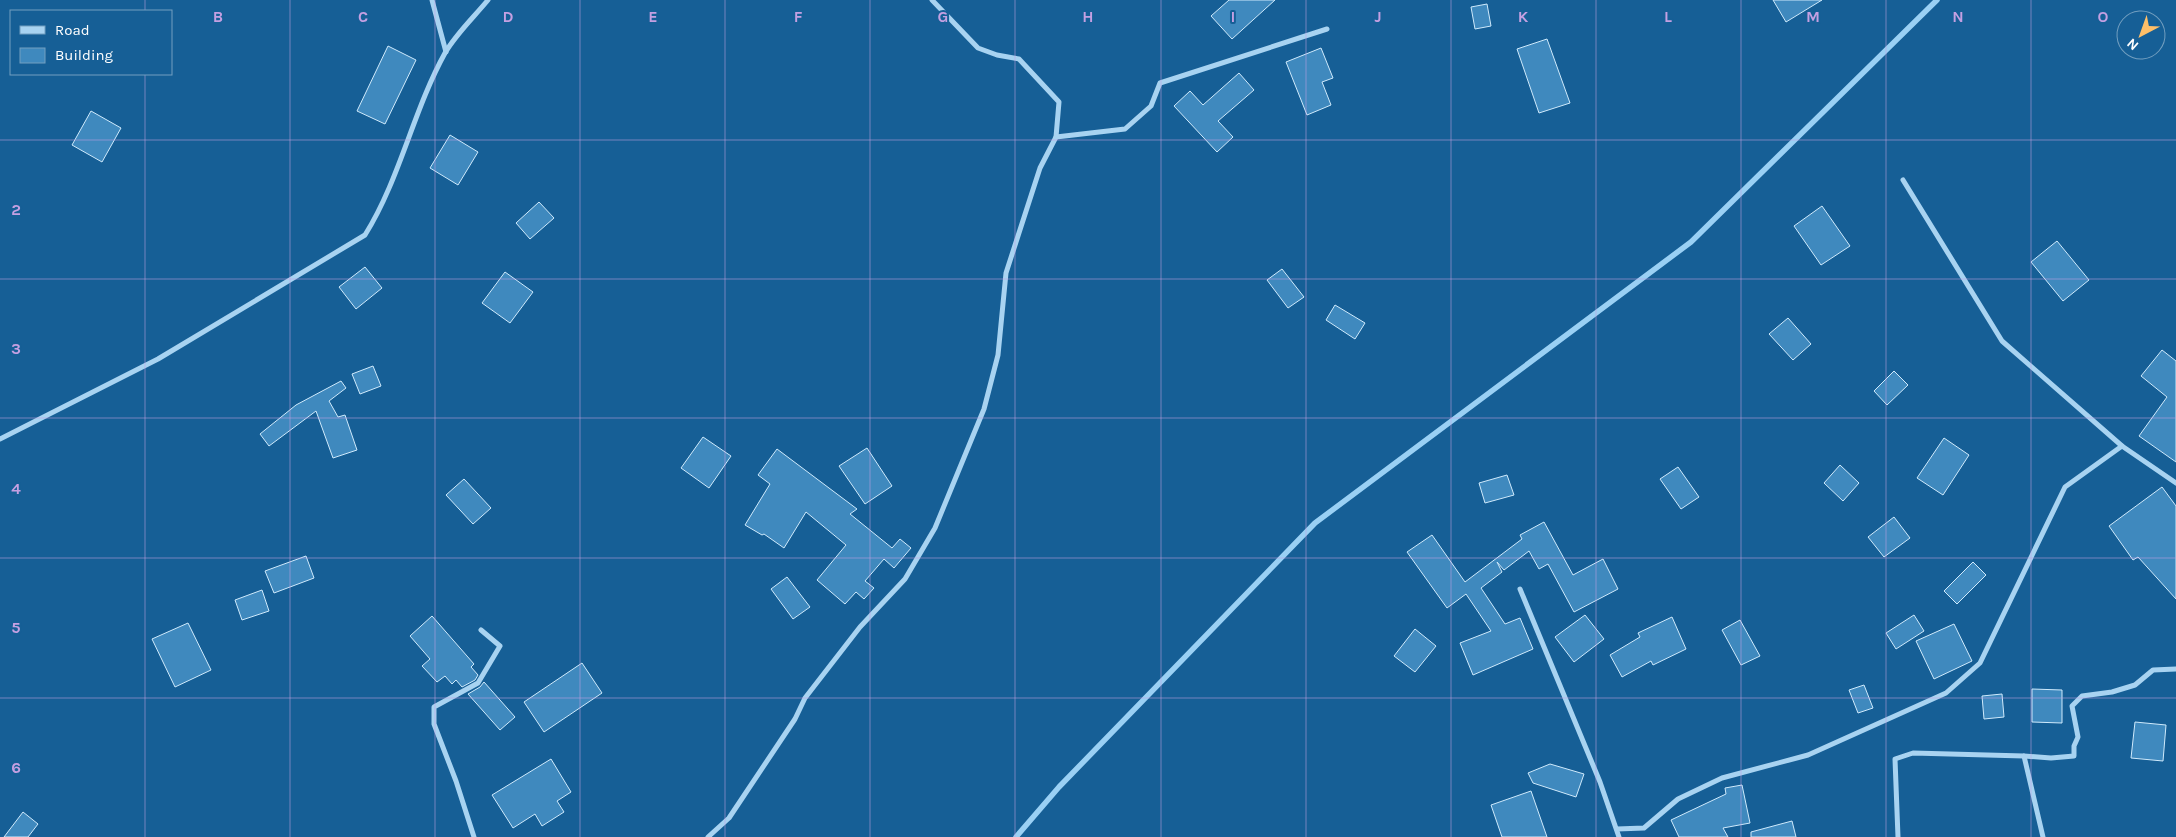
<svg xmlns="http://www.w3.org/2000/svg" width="2176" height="837" font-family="Karla,sans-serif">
	<rect width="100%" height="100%" fill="#165f96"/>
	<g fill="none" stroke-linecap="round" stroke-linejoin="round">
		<polyline stroke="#9ad0f4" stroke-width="5.5" points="1016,837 1059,787 1315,523 1691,242 1937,0"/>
	</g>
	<g fill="#3f89be" stroke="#cfeafc">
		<polygon points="1229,0 1275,0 1232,39 1211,16"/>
		<polygon points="1773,0 1822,0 1786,22"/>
		<polygon points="1487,4 1491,26 1475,29 1471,7"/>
		<polygon points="1547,39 1570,103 1539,113 1517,49"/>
		<polygon points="388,46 416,60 385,124 357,111"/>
		<polygon points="1321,48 1333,78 1322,82 1331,105 1307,115 1286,62"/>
		<polygon points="1239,73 1254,90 1218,121 1233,137 1217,152 1174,106 1190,91 1203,105"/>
		<polygon points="91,111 121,128 102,162 72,145"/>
		<polygon points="450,135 478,152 458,185 430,168"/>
		<polygon points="539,202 554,218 530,239 516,223"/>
		<polygon points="1822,206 1850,246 1821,265 1794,226"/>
		<polygon points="2057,241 2089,280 2063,301 2031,262"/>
		<polygon points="365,267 382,288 356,309 339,287"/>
		<polygon points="1282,269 1304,297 1288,308 1267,280"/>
		<polygon points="505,272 533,292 510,323 482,303"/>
		<polygon points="1335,305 1365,323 1355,339 1326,320"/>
		<polygon points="1788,318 1811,344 1793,360 1769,334"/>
		<polygon points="2162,350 2176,361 2176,462 2139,436 2167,397 2141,376"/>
		<polygon points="373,366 381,386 360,394 352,374"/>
		<polygon points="1894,371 1908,385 1887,405 1874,391"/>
		<polygon points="341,381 346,388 329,401 338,417 345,415 357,450 333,458 316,411 269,446 260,434 296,405"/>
		<polygon points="703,437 731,456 709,488 681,468"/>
		<polygon points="1944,438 1969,455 1943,495 1917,478"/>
		<polygon points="867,448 892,486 865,504 839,466"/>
		<polygon points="777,449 857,509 850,514 892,548 900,539 911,548 894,568 884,559 865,581 874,588 864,599 856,592 845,604 817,580 846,545 806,512 784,548 764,534 762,535 745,525 770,484 758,475"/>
		<polygon points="1840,465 1859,483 1843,501 1824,483"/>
		<polygon points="1678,467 1699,497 1681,509 1660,479"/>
		<polygon points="1507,475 1514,495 1485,503 1479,483"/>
		<polygon points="464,479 491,508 473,524 446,495"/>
		<polygon points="2162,487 2176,506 2176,599 2138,557 2133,560 2109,526"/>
		<polygon points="1894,517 1910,538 1884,557 1868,537"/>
		<polygon points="1544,522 1573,575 1603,559 1618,589 1574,612 1548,564 1539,569 1529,551 1504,570 1497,562 1502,572 1481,588 1505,624 1520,618 1533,649 1473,675 1460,643 1491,631 1466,594 1447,608 1407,552 1432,535 1465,582 1522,539 1520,535"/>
		<polygon points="306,556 314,578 274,593 265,571"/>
		<polygon points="1973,562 1986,575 1957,604 1944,591"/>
		<polygon points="787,577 810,607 793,619 771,589"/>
		<polygon points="262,590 269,611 242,620 235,600"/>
		<polygon points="1585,615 1604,639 1574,662 1555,637"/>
		<polygon points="1914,615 1924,631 1896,649 1886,633"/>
		<polygon points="432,616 474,664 471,667 478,675 475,680 462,687 456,680 452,684 445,676 437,682 422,666 430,659 410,636"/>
		<polygon points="1672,617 1686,649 1653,665 1651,661 1622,677 1610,655 1640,637 1638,633"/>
		<polygon points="1740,620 1760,656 1741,665 1722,630"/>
		<polygon points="188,623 211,670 175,687 152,639"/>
		<polygon points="1954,624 1972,661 1934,679 1916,641"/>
		<polygon points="1415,629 1436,646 1415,672 1394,656"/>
		<polygon points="582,663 602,693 544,732 524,702"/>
		<polygon points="484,682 515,717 500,730 468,694 480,687"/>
		<polygon points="1864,685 1873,708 1858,713 1849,690"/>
		<polygon points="2032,689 2062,690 2062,723 2032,722"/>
		<polygon points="2002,694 2004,717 1984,719 1982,696"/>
		<polygon points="2135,722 2166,725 2163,761 2131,758"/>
		<polygon points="551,759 571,792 557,801 564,812 542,826 535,814 513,828 492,795"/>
		<polygon points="1550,764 1584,774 1576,797 1533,783 1528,773"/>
		<polygon points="1742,785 1750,823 1723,828 1728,837 1679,837 1671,820 1726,794 1725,788"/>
		<polygon points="1531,791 1547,837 1502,837 1491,805"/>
		<polygon points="23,812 38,824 28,837 4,837"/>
		<polygon points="1792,821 1796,837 1751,837 1751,832"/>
	</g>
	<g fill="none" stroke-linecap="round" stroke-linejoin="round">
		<g stroke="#a8d3f1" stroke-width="5">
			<polyline points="432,0 446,52"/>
			<polyline points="1056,137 1125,129 1151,106 1160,83 1327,29"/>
			<path d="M0,439L158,359L365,235C400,179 413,111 445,53C456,34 474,17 488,0"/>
			<polyline points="2122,446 2176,483"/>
			<polyline points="1520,589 1600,782 1619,837"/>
			<polyline points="1617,829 1644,828 1678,799 1722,778 1808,755 1946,693 1980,663 2065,487 2122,446 2002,341 1903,180"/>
			<polyline points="474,837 456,781 434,724 434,707 478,683 500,646 481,630"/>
			<polyline points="708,837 729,818 795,719 805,698 860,627 905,579 935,528 984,409 998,355 1006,273 1040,168 1056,137 1059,102 1019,59 997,55 978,48 932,0"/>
			<polyline points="1898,837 1895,759 1913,753 2024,756"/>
			<polyline points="2043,837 2024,756 2051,758 2074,756 2074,746 2078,737 2072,706 2082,696 2112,692 2135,685 2153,670 2176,669"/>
		</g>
	</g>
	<path fill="none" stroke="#c4a0e2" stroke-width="1" stroke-opacity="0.55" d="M145,0V11M290,0V837M435,0V837M580,0V837M725,0V837M870,0V837M1015,0V837M1161,0V837M1306,0V837M1451,0V837M1596,0V837M1741,0V837M1886,0V837M2031,0V837M145,74V837M0,140H2176M0,279H2176M0,418H2176M0,558H2176M0,698H2176"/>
	<g font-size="16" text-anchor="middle" font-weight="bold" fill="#c4a0e2" stroke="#165f96" stroke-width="4" stroke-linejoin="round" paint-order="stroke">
		<text x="218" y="22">B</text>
		<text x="363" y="22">C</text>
		<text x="508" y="22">D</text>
		<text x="653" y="22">E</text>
		<text x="798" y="22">F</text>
		<text x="943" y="22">G</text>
		<text x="1088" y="22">H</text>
		<text x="1233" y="22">I</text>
		<text x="1378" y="22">J</text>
		<text x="1523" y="22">K</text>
		<text x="1668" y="22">L</text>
		<text x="1813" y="22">M</text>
		<text x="1958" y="22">N</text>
		<text x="2103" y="22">O</text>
		<text x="16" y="215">2</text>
		<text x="16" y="354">3</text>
		<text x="16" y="494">4</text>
		<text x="16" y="633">5</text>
		<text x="16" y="773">6</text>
	</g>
	<rect x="10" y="10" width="162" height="65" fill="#165f96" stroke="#739fc0"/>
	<rect x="20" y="26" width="25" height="8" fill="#a8d3f1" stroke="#739fc0"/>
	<text x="55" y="35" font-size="15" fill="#ffffff">Road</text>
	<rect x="20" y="48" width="25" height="15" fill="#3f89be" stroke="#739fc0"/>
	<text x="55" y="60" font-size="15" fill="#ffffff">Building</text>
	<g transform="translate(2141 35) rotate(221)"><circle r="24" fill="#165f96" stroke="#739fc0"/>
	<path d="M0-4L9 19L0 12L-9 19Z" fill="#ffbf68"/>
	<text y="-8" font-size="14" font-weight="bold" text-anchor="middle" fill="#ffffff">N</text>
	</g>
</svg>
